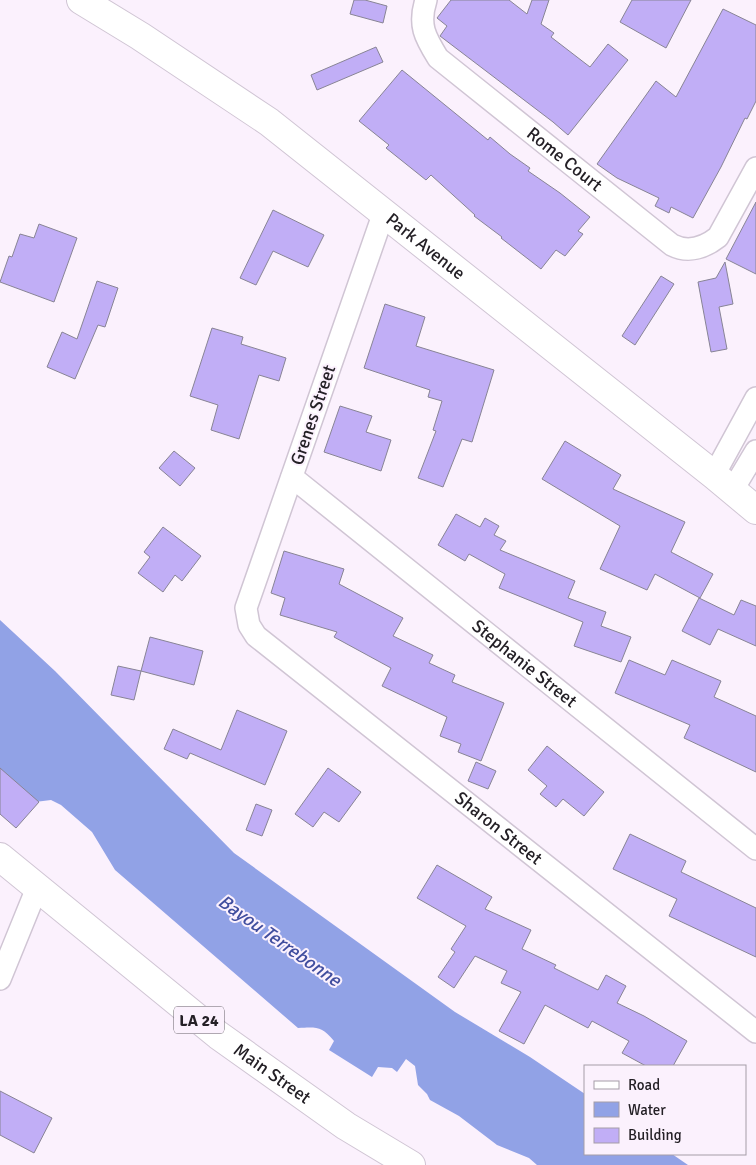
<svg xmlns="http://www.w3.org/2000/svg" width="756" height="1165" font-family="Signika,sans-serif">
	<rect width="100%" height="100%" fill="#fbf1fd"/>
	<path fill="#91a2e6" d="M0,620L55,671L234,853L455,1012L530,1057L585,1094V1154H672L688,1165H537L529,1158L497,1145L459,1116L430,1100L427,1094L418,1085L415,1066L406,1059L397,1072L392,1068L378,1067L372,1077L329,1050L334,1041C322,1026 316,1027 298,1028L115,870L92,832L61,805L51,800L35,802L0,771Z"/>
	<g fill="#c1aef6" stroke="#888495">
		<polygon points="354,0 365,0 387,6 383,23 350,14"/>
		<polygon points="451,0 509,0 527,14 532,0 549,0 541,24 554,33 551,37 590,67 608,44 628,60 568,135 553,122 440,36 447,26 437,18"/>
		<polygon points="632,0 691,0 666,48 620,22"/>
		<polygon points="723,9 756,25 756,101 747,119 745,118 721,167 693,218 671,207 669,213 655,206 659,198 617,178 597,164 656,81 676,97"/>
		<polygon points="376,47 383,62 317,90 311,75"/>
		<polygon points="402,70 488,140 490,137 510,154 530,168 528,171 560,193 590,217 578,231 583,234 565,256 556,250 541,269 501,238 502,237 474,216 475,215 431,175 426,180 386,148 389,145 359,121"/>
		<polygon points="756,202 756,274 726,259"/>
		<polygon points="273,210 324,235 308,267 273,251 256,285 240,278"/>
		<polygon points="39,224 77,238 54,302 0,282 9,256 12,257 20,234 34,238"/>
		<polygon points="725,262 733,304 719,307 727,349 711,352 698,282 716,278"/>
		<polygon points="661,276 674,284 635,345 622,336"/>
		<polygon points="97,281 118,288 105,327 98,325 75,379 47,367 62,332 77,339"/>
		<polygon points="385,304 425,317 416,346 494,370 472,442 462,439 443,487 418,478 436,431 433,430 442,401 428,397 430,390 364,368"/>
		<polygon points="212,328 243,337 241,344 286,358 279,381 259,375 239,439 211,430 218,405 190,396"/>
		<polygon points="340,406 372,416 366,432 391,440 381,471 324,452"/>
		<polygon points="565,441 621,475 613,489 685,522 671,552 713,574 700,598 655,574 647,590 600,569 620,526 542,479"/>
		<polygon points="174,451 195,468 180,486 159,468"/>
		<polygon points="456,514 480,527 485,518 499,526 494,535 506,541 500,550 575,581 568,598 606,612 601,626 631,637 621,662 574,646 583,622 499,588 505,574 469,554 465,561 438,545"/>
		<polygon points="163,527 201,556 182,581 175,575 163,592 138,573 150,557 144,552"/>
		<polygon points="284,551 344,569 339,584 403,618 393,636 433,655 429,663 455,675 452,682 504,703 481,761 458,752 461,744 440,736 447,717 382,686 391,668 334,637 337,632 280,615 285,598 271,593"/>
		<polygon points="699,598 734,615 741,600 756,606 756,646 718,629 710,645 682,631"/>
		<polygon points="150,637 203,651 194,685 141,671 134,700 111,695 118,666 141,671"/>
		<polygon points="629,660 665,675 672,660 721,681 714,697 756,716 756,772 684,738 690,725 615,693"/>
		<polygon points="237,710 287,731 265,785 190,753 187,759 164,749 173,729 221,750"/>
		<polygon points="547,746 604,792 584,816 563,799 556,807 540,794 547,786 528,770"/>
		<polygon points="476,762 496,771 488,789 468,781"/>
		<polygon points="0,768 39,802 16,828 0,814"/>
		<polygon points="328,768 361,792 339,822 324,812 313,827 295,814"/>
		<polygon points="256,804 272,810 262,836 246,830"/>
		<polygon points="630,834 686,861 681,872 756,908 756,957 669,916 677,899 613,869"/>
		<polygon points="437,865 492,897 485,909 531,930 522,949 556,965 554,968 598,990 606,975 626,986 617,1003 644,1016 687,1041 673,1066 646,1066 622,1053 629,1041 592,1021 588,1028 545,1005 524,1044 499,1031 521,992 501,983 507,971 475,956 454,988 438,977 455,952 451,949 466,926 417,898"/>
		<polygon points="0,1091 52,1118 34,1153 0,1135"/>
	</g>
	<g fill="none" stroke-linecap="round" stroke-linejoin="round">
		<defs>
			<g id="minor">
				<path id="s1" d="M426,0C418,25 425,37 438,58L672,245C688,253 704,248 718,237L756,168"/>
				<path id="s2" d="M384,212L246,608L249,625L256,636L756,1032"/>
				<polyline points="714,475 756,398"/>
				<path id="s3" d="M292,477L756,849"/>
				<polyline points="732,491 756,451"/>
				<polyline points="0,979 37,888"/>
			</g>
			<g id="secondary">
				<path id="s4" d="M81,0L140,36L269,122L714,475L756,510"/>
			</g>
			<g id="primary">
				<path id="s5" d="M0,857L218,1035L346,1126L411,1165"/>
			</g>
		</defs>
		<use href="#minor" stroke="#d0c5d4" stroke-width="24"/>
		<use href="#secondary" stroke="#d0c5d4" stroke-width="30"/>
		<use href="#primary" stroke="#d0c5d4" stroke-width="30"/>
		<use href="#minor" stroke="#fff" stroke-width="21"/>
		<use href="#secondary" stroke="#fff" stroke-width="28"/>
		<use href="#primary" stroke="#fff" stroke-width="28"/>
	</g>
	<g text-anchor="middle" stroke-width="4" stroke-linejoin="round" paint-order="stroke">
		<rect fill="#fbf1fd" stroke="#645f66" stroke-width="1" x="174" y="1006.5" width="50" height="27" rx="4"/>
		<g font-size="16" font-weight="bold" fill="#242026">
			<text x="199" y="1026">LA 24</text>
		</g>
		<g font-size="18" fill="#242026" stroke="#fbf1fd">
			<text dy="6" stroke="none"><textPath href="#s1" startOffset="224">Rome Court</textPath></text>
			<text dy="6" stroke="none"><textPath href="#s4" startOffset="424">Park Avenue</textPath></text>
			<text transform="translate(313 415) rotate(-71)" y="6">Grenes Street</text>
			<text dy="6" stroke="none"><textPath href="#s3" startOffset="298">Stephanie Street</textPath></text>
			<text dy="6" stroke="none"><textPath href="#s2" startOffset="759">Sharon Street</textPath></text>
			<text dy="6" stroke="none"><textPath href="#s5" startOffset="348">Main Street</textPath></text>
		</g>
		<g font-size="19" font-style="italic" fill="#414e9f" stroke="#fbf1fd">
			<text transform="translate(280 940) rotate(35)" y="7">Bayou Terrebonne</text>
		</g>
	</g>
	<rect x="584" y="1065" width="162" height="90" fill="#fbf1fd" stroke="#a59da7"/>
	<rect x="594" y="1081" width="25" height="8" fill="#ffffff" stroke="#a59da7"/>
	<text x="628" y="1090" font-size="15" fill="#242026">Road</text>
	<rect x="594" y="1102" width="25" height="15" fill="#91a2e6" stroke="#a59da7"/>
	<text x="628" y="1115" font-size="15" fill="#242026">Water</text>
	<rect x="594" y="1128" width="25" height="15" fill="#c1aef6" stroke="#a59da7"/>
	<text x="628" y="1140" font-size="15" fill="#242026">Building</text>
</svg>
